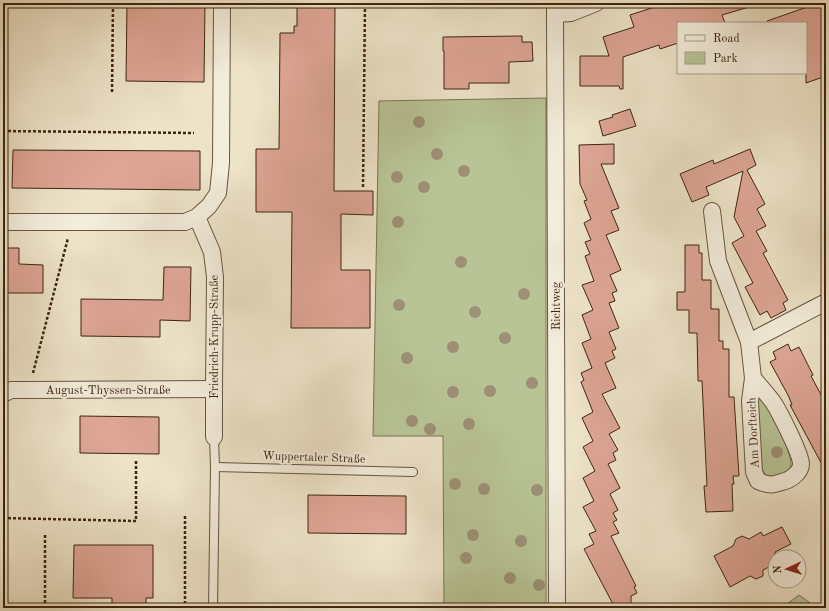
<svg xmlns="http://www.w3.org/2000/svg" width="829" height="611" font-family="'Old Standard TT',serif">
	<rect width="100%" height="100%" fill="#ede3c9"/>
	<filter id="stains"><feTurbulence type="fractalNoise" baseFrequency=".005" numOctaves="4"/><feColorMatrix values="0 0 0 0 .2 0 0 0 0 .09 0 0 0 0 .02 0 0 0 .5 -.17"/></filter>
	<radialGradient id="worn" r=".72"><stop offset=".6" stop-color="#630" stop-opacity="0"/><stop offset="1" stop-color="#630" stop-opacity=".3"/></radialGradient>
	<g fill="#b8c496" stroke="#7b7452">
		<polygon points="546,98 546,608 444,608 443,436 373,436 379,101"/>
		<path d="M756,395L761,396C769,411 791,449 791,464C791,473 773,480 766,475C763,472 762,469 760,464Z"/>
		<polygon points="799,595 817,608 782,608"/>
	</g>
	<g fill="#dda595" stroke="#3e250f">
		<polygon points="127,3 205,3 204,82 126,81"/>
		<polygon points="297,3 335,3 334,191 373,191 373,215 341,214 341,270 370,270 370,328 291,328 292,212 256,212 256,149 279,149 280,33 294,33 294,26 297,26"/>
		<polygon points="667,3 749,3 749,7 722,15 725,23 678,23 678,43 660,49 659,45 623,57 623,89 620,89 619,86 580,86 580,56 609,56 603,37 634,27 630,15"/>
		<polygon points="806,3 823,3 826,28 826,76 806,83 806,23 768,23 767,21 807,7"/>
		<polygon points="522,36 522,42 532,42 533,61 509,62 509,83 469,83 469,89 444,89 444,51 443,51 443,37"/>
		<polygon points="630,109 636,126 603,136 599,121 613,117 612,115"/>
		<polygon points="614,144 614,164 601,164 619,208 611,211 619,230 606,235 621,270 610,275 617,291 612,293 615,301 609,303 619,328 609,332 616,349 612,351 615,358 605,363 616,388 602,394 620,428 609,434 618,450 613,453 616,460 608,464 620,488 610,494 618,510 613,513 617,520 613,522 619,533 611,536 636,586 634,587 637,593 631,596 631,608 615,608 584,549 594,544 589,534 596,531 583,507 594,501 583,478 595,471 583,447 593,441 582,418 593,412 581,382 584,380 581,373 592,368 582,343 591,339 582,315 593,310 582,285 594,281 585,256 590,254 585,242 591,240 584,223 591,219 584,201 587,200 580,184 579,145"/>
		<polygon points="750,149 756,165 747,170 765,204 757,209 766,226 756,231 767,251 763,253 788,300 783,303 786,310 771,318 767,311 760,315 745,287 753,283 732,243 744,236 734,217 743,171 706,187 709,195 692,202 680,174 713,160 714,164"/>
		<polygon points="13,150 200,151 200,190 12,188"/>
		<polygon points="685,245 699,245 699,253 702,253 702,280 711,280 711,309 719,309 719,341 723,341 723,349 729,349 729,397 734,397 739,476 733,476 734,484 732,484 733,511 706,512 704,486 707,486 702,381 698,381 697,333 689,333 689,310 677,310 677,292 685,292"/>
		<polygon points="3,248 19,248 19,264 43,265 43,293 3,293"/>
		<polygon points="164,267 191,267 190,321 160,320 160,337 81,336 81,299 163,300"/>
		<polygon points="788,344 791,351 799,347 813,375 811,376 826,404 826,472 790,405 792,405 789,397 770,362 776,359 773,352"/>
		<polygon points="80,416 159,417 159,454 80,453"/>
		<polygon points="308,495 406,496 406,534 308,533"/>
		<polygon points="782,527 791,544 775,552 775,564 763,570 763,576 756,579 750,576 730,587 714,556 733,546 736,539 742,536 749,539 761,532 763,536"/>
		<polygon points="74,545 153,545 153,598 146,598 146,608 112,608 112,598 73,598"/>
	</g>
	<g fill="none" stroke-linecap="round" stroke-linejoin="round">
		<defs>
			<g id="service">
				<polyline points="215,467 413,472"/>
				<polyline points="213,608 215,467 214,437"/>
			</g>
			<g id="minor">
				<polyline points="555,3 557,608"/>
				<polyline points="556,14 571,13 596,3"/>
				<polyline points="712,211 718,261 749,342 826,302"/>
				<polyline points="197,217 212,252 215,277 214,389 214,437"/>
				<polyline points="3,222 185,222 197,217 209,206 218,193 221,163 222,3"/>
				<path d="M749,342L753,378L750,401L754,472L758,481C771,487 775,484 788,480C794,477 801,471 801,464C801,454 779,411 773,402C767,394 760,386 753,378"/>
				<polyline points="3,394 11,390 29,390 214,389"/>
			</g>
		</defs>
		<use href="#service" stroke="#6a543e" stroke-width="10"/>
		<use href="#minor" stroke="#6a543e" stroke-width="18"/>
		<g stroke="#3e250f" stroke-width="2.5" stroke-dasharray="3 2" stroke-linecap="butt">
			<polyline points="112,92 113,3"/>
			<polyline points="3,131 194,133"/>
			<polyline points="363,187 365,3"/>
			<polyline points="33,373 68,238"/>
			<polyline points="185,516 185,608"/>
			<polyline points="3,518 136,521 136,460"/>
			<polyline points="45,535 45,608"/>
		</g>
		<use href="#service" stroke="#f3eddc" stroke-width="8"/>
		<use href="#minor" stroke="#f3eddc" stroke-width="16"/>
	</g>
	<g fill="#9d9075">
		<circle cx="419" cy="122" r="6"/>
		<circle cx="437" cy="154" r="6"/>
		<circle cx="464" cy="171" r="6"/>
		<circle cx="397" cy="177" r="6"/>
		<circle cx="424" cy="187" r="6"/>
		<circle cx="398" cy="222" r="6"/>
		<circle cx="461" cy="262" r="6"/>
		<circle cx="524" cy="294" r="6"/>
		<circle cx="399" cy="305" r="6"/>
		<circle cx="475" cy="312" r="6"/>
		<circle cx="505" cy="338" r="6"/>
		<circle cx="453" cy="347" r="6"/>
		<circle cx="407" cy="358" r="6"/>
		<circle cx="532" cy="383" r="6"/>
		<circle cx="490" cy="391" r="6"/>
		<circle cx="453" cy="392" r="6"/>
		<circle cx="412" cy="421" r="6"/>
		<circle cx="469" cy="424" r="6"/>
		<circle cx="430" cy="429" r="6"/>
		<circle cx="777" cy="452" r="6"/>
		<circle cx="455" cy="484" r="6"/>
		<circle cx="484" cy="489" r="6"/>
		<circle cx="537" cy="490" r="6"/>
		<circle cx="473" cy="535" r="6"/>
		<circle cx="521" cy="541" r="6"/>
		<circle cx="466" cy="558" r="6"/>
		<circle cx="510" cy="578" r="6"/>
		<circle cx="539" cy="585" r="6"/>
	</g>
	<g text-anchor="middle" stroke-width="4" stroke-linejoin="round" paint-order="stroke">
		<g font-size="12" fill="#3e250f" stroke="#f3eddc">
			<text transform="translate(556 306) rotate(-90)" y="4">Richtweg</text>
			<text transform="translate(214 337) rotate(-90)" y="4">Friedrich-Krupp-Straße</text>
			<text x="108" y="394">August-Thyssen-Straße</text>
			<text transform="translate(753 433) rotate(-93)" y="4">Am Dorfteich</text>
			<text transform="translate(314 457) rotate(2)" y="4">Wuppertaler Straße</text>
		</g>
	</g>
	<rect width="829" height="611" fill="none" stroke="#ede3c9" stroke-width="16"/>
	<rect x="4" y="4" width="821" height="603" fill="none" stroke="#3e250f" stroke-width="2"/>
	<rect x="8" y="8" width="813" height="595" fill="none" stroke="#3e250f"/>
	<rect x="677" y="22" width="130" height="52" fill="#f3eddc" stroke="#ab9d8a"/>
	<rect x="685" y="35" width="20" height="6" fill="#f3eddc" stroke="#ab9d8a"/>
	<text x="713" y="42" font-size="12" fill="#3e250f">Road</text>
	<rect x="685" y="52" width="20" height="12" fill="#b8c496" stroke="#ab9d8a"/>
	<text x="713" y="62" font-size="12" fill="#3e250f">Park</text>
	<g transform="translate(787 569) rotate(266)"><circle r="19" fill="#f3eddc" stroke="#ab9d8a"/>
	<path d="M0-3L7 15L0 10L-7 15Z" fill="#8f2418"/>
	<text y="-6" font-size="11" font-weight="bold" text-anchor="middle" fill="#3e250f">N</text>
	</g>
	<rect width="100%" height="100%" filter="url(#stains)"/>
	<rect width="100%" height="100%" fill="url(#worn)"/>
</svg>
